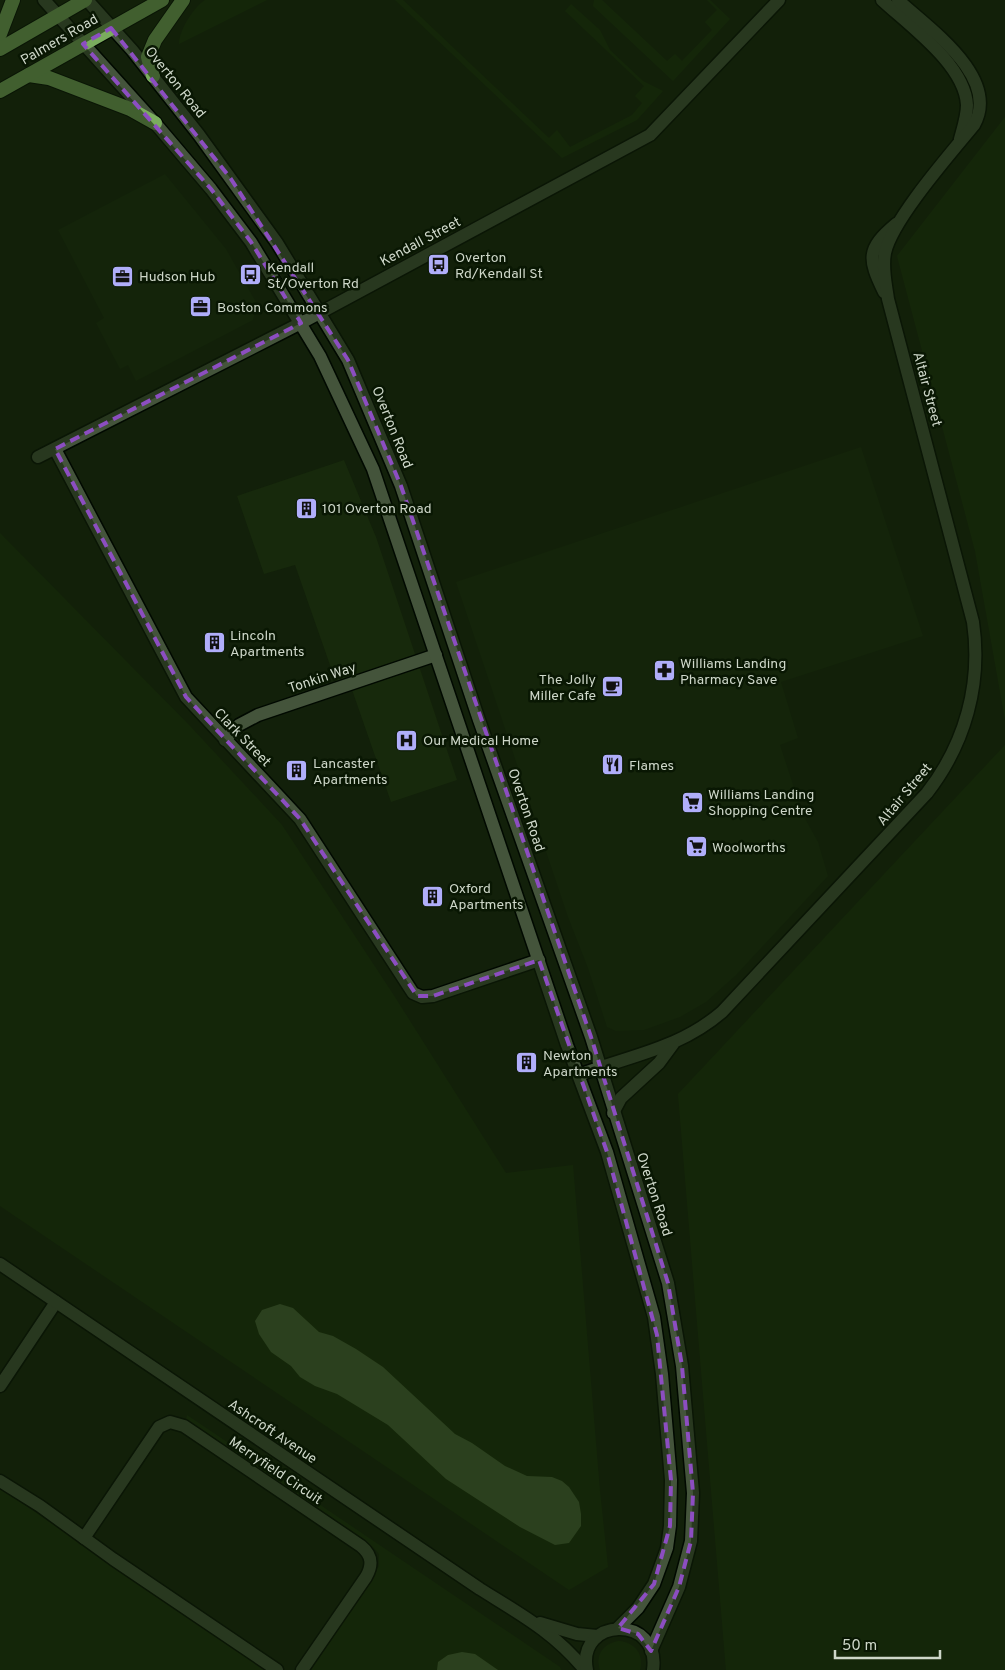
<svg xmlns="http://www.w3.org/2000/svg" width="1005" height="1670" font-family="Overpass,sans-serif">
	<rect width="100%" height="100%" fill="#12200a"/>
	<g fill="#17290c">
		<polygon points="165,174 226,249 257,304 253,320 136,381 128,365 120,369 96,323 104,318 58,230"/>
		<polygon points="861,447 923,636 781,682 798,738 780,745 803,815 818,842 828,876 736,975 706,1002 680,1017 644,1030 616,1031 607,1027 588,968 568,917 456,582"/>
		<polygon points="344,460 376,537 457,780 391,802 350,684 338,688 295,565 264,574 237,496"/>
	</g>
	<g fill="#182e09">
		<path d="M205,0H267L179,44C179,30 194,7 205,0Z"/>
		<polygon points="395,0 403,0 549,138 557,130 570,147 632,115 642,103 635,96 644,86 565,11 571,4 600,30 610,50 643,81 663,91 637,120 562,158"/>
		<polygon points="594,0 602,0 667,61 675,54 682,61 712,30 705,22 717,10 707,0 710,0 730,19 673,81 593,6"/>
		<polygon points="1005,117 1005,720 975,551 897,256"/>
		<polygon points="0,533 190,726 282,825 393,994 506,1173 573,1165 600,1491 608,1567 569,1590 0,1206"/>
		<polygon points="1005,745 1005,1670 726,1670 678,1094"/>
		<polygon points="187,1415 560,1667 561,1670 311,1670 379,1566 379,1554 373,1547 186,1420"/>
		<polygon points="0,1489 4,1491 267,1670 0,1670"/>
		<path d="M618,1641C634,1642 644,1653 640,1670H600C595,1655 603,1644 618,1641Z"/>
	</g>
	<g fill="#496638">
		<polygon points="280,1304 293,1308 319,1332 333,1336 356,1349 383,1367 455,1434 472,1443 505,1466 527,1476 552,1477 562,1481 569,1487 579,1502 581,1514 581,1526 569,1543 555,1545 520,1527 446,1479 388,1425 337,1394 315,1386 300,1377 291,1366 271,1352 259,1334 255,1321 262,1310"/>
		<polygon points="462,1652 475,1654 498,1670 437,1670 438,1662 448,1655"/>
	</g>
	<g fill="none" stroke-linecap="round" stroke-linejoin="round">
		<defs>
			<g id="minor">
				<path d="M882,0C910,26 965,65 967,105C967,116 963,128 960,139"/>
				<path d="M884,292C868,259 866,249 896,224"/>
				<polyline points="55,449 186,697 300,819 413,993 422,997 433,996 539,960"/>
				<polyline points="38,457 301,323 650,135 779,0"/>
				<polyline points="225,740 239,725 258,715 436,655"/>
				<path d="M579,1075C631,1055 679,1049 722,1012L927,793C965,744 982,684 973,622L888,299C886,284 882,268 885,253C892,220 951,153 974,125C1001,77 928,28 898,0"/>
				<polyline points="0,1386 56,1302"/>
				<polyline points="0,1481 40,1506 113,1559 277,1670"/>
				<path d="M84,1538L159,1427L170,1422L184,1426L361,1546C372,1555 373,1565 366,1577L302,1670"/>
			</g>
			<g id="tertiary">
				<polyline points="44,0 155,123 211,189 251,242 320,356 373,469 567,1045 607,1152 654,1317 662,1374 671,1480 670,1526 667,1548 654,1584 638,1608 618,1628"/>
				<polyline points="87,0 132,50 199,135 277,243 348,360 401,486 479,720 591,1037 668,1283 682,1366 693,1493 691,1541 679,1587 651,1651"/>
				<polyline points="613,1113 621,1098 659,1063 673,1044"/>
			</g>
			<g id="secondary">
				<path d="M0,1264L480,1589C520,1614 554,1632 585,1670"/>
				<polyline points="540,1623 577,1634 597,1636"/>
				<path d="M587,1670C576,1617 661,1614 653,1670"/>
			</g>
			<g id="trunk">
				<polyline points="0,34 13,0"/>
				<polyline points="0,49 85,0"/>
				<polyline points="29,75 49,78 130,109 155,123"/>
				<polyline points="153,76 148,57 155,40 183,0"/>
				<polyline points="0,91 162,0"/>
			</g>
		</defs>
		<use href="#minor" stroke="#010900" stroke-width="15"/>
		<use href="#tertiary" stroke="#010900" stroke-width="15"/>
		<use href="#secondary" stroke="#010900" stroke-width="15"/>
		<use href="#trunk" stroke="#010900" stroke-width="16"/>
		<use href="#minor" stroke="#44543b" stroke-width="12"/>
		<use href="#tertiary" stroke="#44543b" stroke-width="12"/>
		<use href="#secondary" stroke="#44543b" stroke-width="12"/>
		<use href="#trunk" stroke="#7aac5e" stroke-width="14"/>
	</g>
	<path d="M0 0H1005V1670H0ZM111,28L231,179L348,360L401,486L591,1037L668,1283L682,1366L693,1493L691,1541L679,1587L651,1651L638,1634L618,1628L654,1584L670,1526L671,1480L657,1335L607,1152L539,960L433,996H417L300,819L186,697L55,449L301,323L251,242L211,189L83,44Z" fill="#12200a" fill-opacity=".55" fill-rule="evenodd"/>
	<path fill="none" stroke="#8c4ec1" stroke-width="4" stroke-dasharray="10 6" stroke-linejoin="round" d="M111,28L231,179L348,360L401,486L591,1037L668,1283L682,1366L693,1493L691,1541L679,1587L651,1651L638,1634L618,1628L654,1584L670,1526L671,1480L657,1335L607,1152L539,960L433,996H417L300,819L186,697L55,449L301,323L251,242L211,189L83,44Z"/>
	<defs>
		<symbol id="bus-square" viewBox="-11 -11 22 22"><rect x="-9" y="-9" width="18" height="18" rx="4" fill="#b0aefa" stroke="#091703"/><path d="M-5-6H5V4H4V6H2V4H-2V6H-4V4H-5ZM-3.5-4V0h7V-4ZM-3.5 1.2v1.5H-2V1.2ZM2 1.2v1.5H3.5V1.2Z" fill="#111"/></symbol>
		<symbol id="office-square" viewBox="-11 -11 22 22"><rect x="-9" y="-9" width="18" height="18" rx="4" fill="#b0aefa" stroke="#091703"/><path d="M-6-3h4V-5.5h4V-3h4V5H-6ZM-1-4.5V-3h2v-1.5ZM-6 0V1H6V0Z" fill="#111"/></symbol>
		<symbol id="building-square" viewBox="-11 -11 22 22"><rect x="-9" y="-9" width="18" height="18" rx="4" fill="#b0aefa" stroke="#091703"/><path d="M-4-6H4V6H1V3H-1V6H-4ZM-2.5-4.3h1.7v1.8h-1.7ZM.8-4.3h1.7v1.8H.8ZM-2.5-1h1.7V.8h-1.7ZM.8-1h1.7V.8H.8Z" fill="#111"/></symbol>
		<symbol id="pharmacy-square" viewBox="-11 -11 22 22"><rect x="-9" y="-9" width="18" height="18" rx="4" fill="#b0aefa" stroke="#091703"/><path d="M-2-6h4v4h4v4h-4v4h-4v-4h-4v-4h4Z" fill="#111"/></symbol>
		<symbol id="cafe-square" viewBox="-11 -11 22 22"><rect x="-9" y="-9" width="18" height="18" rx="4" fill="#b0aefa" stroke="#091703"/><path d="M-5.5-4.5H6V0H3Q3 3.5 0 3.5H-2.5Q-5.5 3.5-5.5 0ZM3-3.2v2h1.7v-2ZM-6 4.5H4V6H-6Z" fill="#111"/></symbol>
		<symbol id="hospital-square" viewBox="-11 -11 22 22"><rect x="-9" y="-9" width="18" height="18" rx="4" fill="#b0aefa" stroke="#091703"/><path d="M-5-5h3v3.5h4V-5h3V5h-3V1.5h-4V5h-3Z" fill="#111"/></symbol>
		<symbol id="restaurant-square" viewBox="-11 -11 22 22"><rect x="-9" y="-9" width="18" height="18" rx="4" fill="#b0aefa" stroke="#091703"/><path d="M-5-6h1v4h1v-4h1v4h1v-4h1v5L-1.5 .5V6h-2V.5L-5-1ZM5-6V6H3V1.5H1.5Q1.5-4 5-6Z" fill="#111"/></symbol>
		<symbol id="supermarket-square" viewBox="-11 -11 22 22"><rect x="-9" y="-9" width="18" height="18" rx="4" fill="#b0aefa" stroke="#091703"/><path d="M-6-5.5h2.5l.6 2H6L4.5 2H-2.5L-4.4-4H-6ZM-1.5 3.2a1.3 1.3 0 1 0 .1 0ZM3 3.2a1.3 1.3 0 1 0 .1 0Z" fill="#111"/></symbol>
	</defs>
	<g fill-rule="evenodd">
		<use href="#bus-square" x="426" y="252" width="25" height="25"/>
		<use href="#bus-square" x="238" y="262" width="25" height="25"/>
		<use href="#office-square" x="110" y="264" width="25" height="25"/>
		<use href="#office-square" x="188" y="294" width="25" height="25"/>
		<use href="#building-square" x="294" y="496" width="25" height="25"/>
		<use href="#building-square" x="202" y="630" width="25" height="25"/>
		<use href="#pharmacy-square" x="652" y="658" width="25" height="25"/>
		<use href="#cafe-square" x="600" y="674" width="25" height="25"/>
		<use href="#hospital-square" x="394" y="728" width="25" height="25"/>
		<use href="#restaurant-square" x="600" y="752" width="25" height="25"/>
		<use href="#building-square" x="284" y="758" width="25" height="25"/>
		<use href="#supermarket-square" x="680" y="790" width="25" height="25"/>
		<use href="#supermarket-square" x="684" y="834" width="25" height="25"/>
		<use href="#building-square" x="420" y="884" width="25" height="25"/>
		<use href="#building-square" x="514" y="1050" width="25" height="25"/>
	</g>
	<g text-anchor="middle" stroke-width="5" stroke-linejoin="round" paint-order="stroke">
		<g font-size="14" fill="#ced7c9" stroke="#091703">
			<text transform="translate(59 39) rotate(-30)" y="5">Palmers Road</text>
			<text transform="translate(176 82) rotate(51)" y="5">Overton Road</text>
			<text transform="translate(420 241) rotate(-28)" y="5">Kendall Street</text>
			<text transform="translate(928 389) rotate(75)" y="5">Altair Street</text>
			<text transform="translate(393 427) rotate(68)" y="5">Overton Road</text>
			<text transform="translate(322 677) rotate(-18)" y="5">Tonkin Way</text>
			<text transform="translate(243 737) rotate(46)" y="5">Clark Street</text>
			<text transform="translate(904 794) rotate(-50)" y="5">Altair Street</text>
			<text transform="translate(527 810) rotate(71)" y="5">Overton Road</text>
			<text transform="translate(655 1194) rotate(72)" y="5">Overton Road</text>
			<text transform="translate(273 1431) rotate(34)" y="5">Ashcroft Avenue</text>
			<text transform="translate(276 1470) rotate(34)" y="5">Merryfield Circuit</text>
		</g>
		<g font-size="14" fill="#ced7c9" stroke="#091703" text-anchor="start">
			<text x="455" y="262">Overton<tspan x="455" dy="16">Rd/Kendall St</tspan></text>
			<text x="267" y="272">Kendall<tspan x="267" dy="16">St/Overton Rd</tspan></text>
			<text x="139" y="281">Hudson Hub</text>
			<text x="217" y="312">Boston Commons</text>
			<text x="322" y="513">101 Overton Road</text>
			<text x="230" y="640">Lincoln<tspan x="230" dy="16">Apartments</tspan></text>
			<text x="680" y="668">Williams Landing<tspan x="680" dy="16">Pharmacy Save</tspan></text>
			<text x="596" y="684" text-anchor="end">The Jolly<tspan x="596" dy="16">Miller Cafe</tspan></text>
			<text x="423" y="745">Our Medical Home</text>
			<text x="313" y="768">Lancaster<tspan x="313" dy="16">Apartments</tspan></text>
			<text x="629" y="770">Flames</text>
			<text x="708" y="799">Williams Landing<tspan x="708" dy="16">Shopping Centre</tspan></text>
			<text x="712" y="852">Woolworths</text>
			<text x="449" y="893">Oxford<tspan x="449" dy="16">Apartments</tspan></text>
			<text x="543" y="1060">Newton<tspan x="543" dy="16">Apartments</tspan></text>
		</g>
	</g>
	<path d="M835 1650v8h105v-8" fill="none" stroke="#ced7c9" stroke-width="2.5"/>
	<text x="842" y="1650" font-size="15" fill="#ced7c9" stroke="#091703" stroke-width="4" paint-order="stroke">50 m</text>
</svg>
